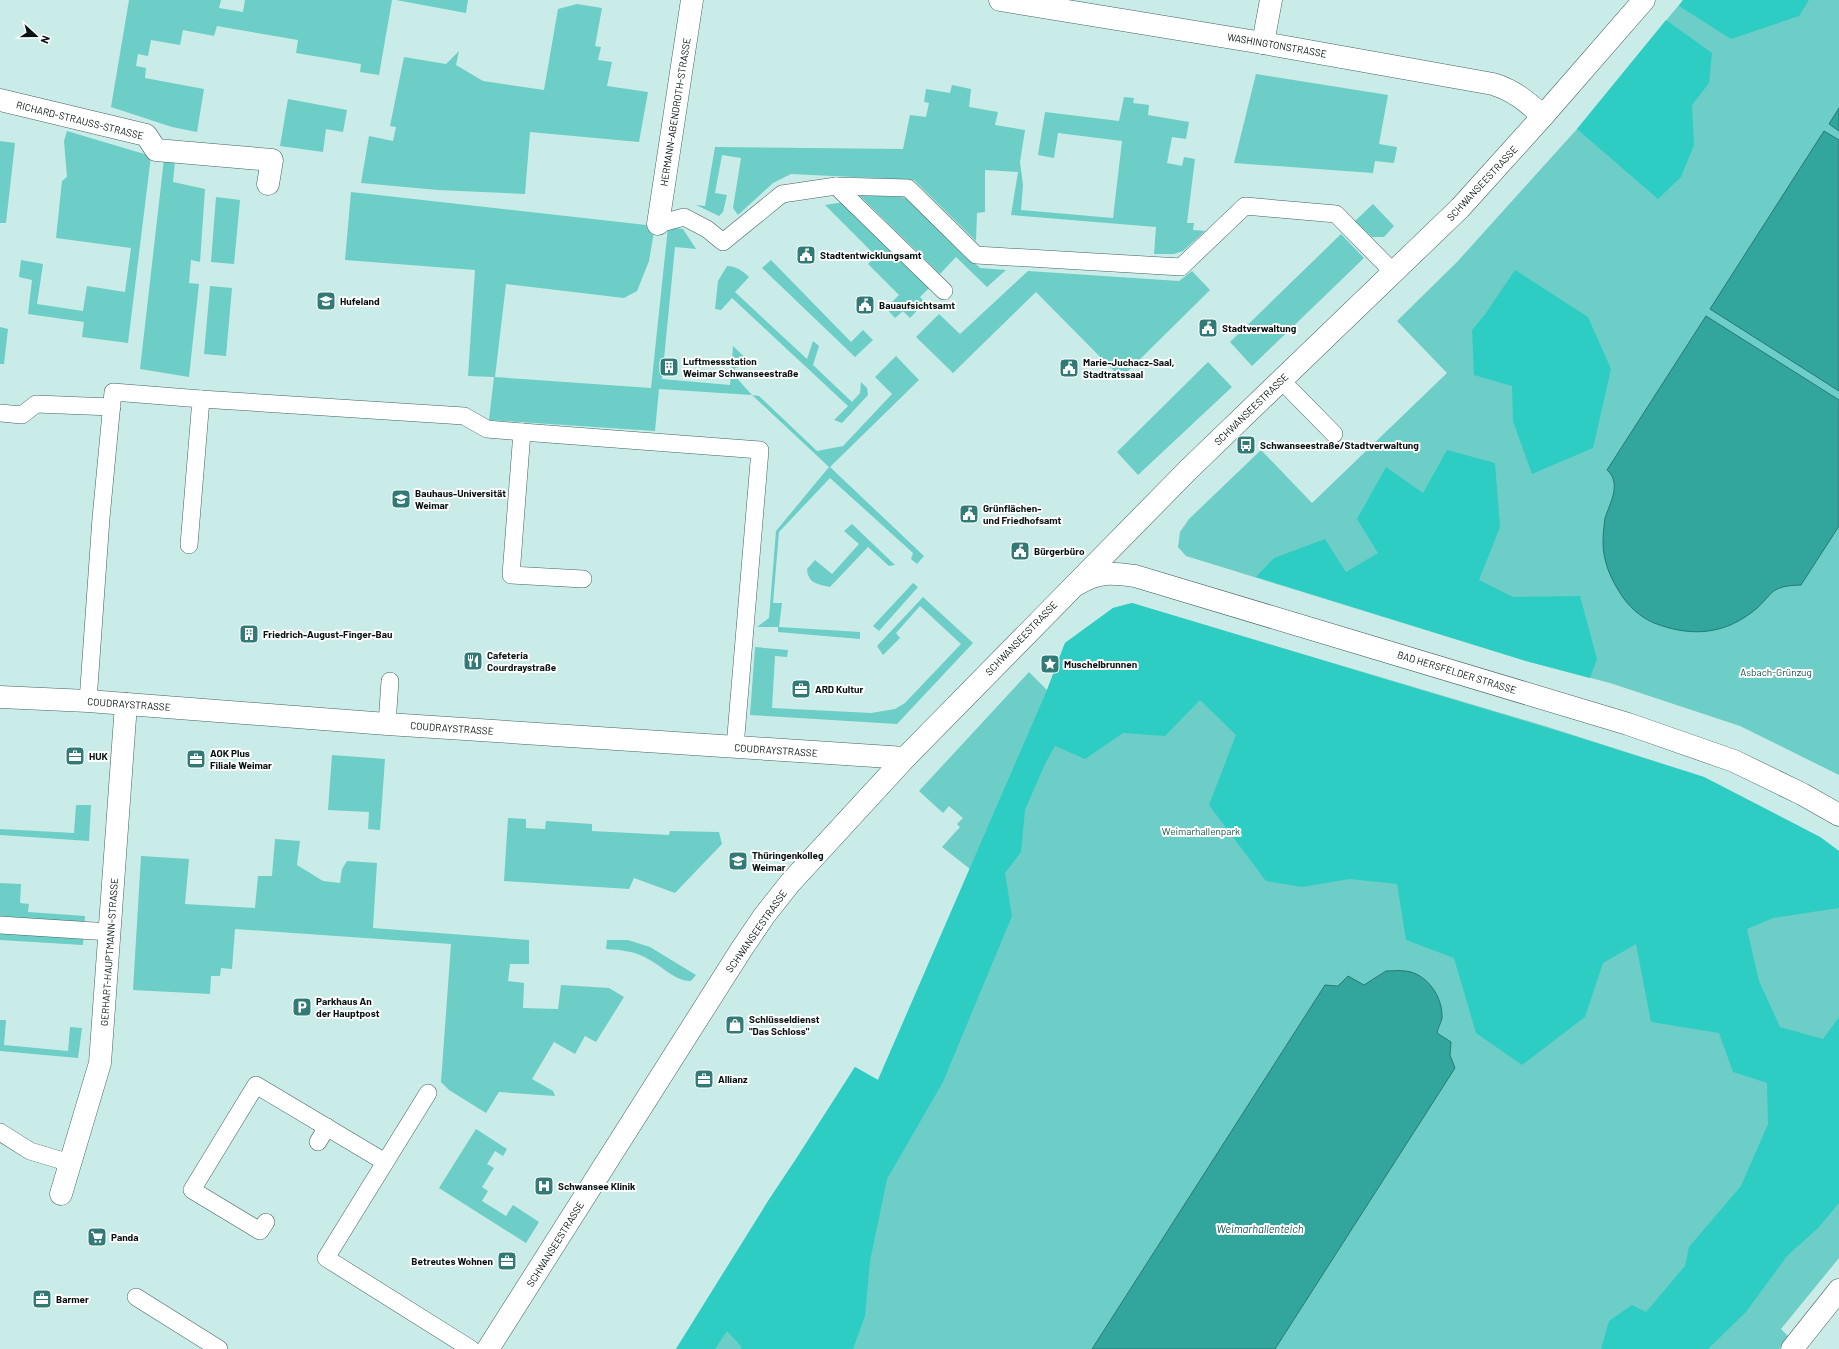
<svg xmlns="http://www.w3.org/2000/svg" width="1839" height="1349" font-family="Barlow,sans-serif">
	<rect width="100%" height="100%" fill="#c9ece8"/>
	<g fill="#6ccec6">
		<polygon points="129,0 221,0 219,8 243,12 245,0 392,0 379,75 360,72 361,64 296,53 298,40 217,26 214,36 183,30 180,45 151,40 148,56 138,54 136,66 146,68 145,78 204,89 197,132 172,127 111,107"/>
		<polygon points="396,0 468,0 466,13"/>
		<polygon points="1683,0 1839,0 1839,775 1740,726 1610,683 1526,661 1186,556 1178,547 1180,532 1189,519 1261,450 1312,503 1447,373 1397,321 1457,262 1577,129"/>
		<polygon points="577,4 602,8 595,46 601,47 598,60 612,62 607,86 648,92 639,142 530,132 525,194 438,190 361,183 369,136 393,141 396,127 390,126 404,57 446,64 459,51 456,65 483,81 544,90 558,9"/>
		<polygon points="1256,74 1388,95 1379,144 1397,147 1394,163 1375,161 1373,173 1234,163"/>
		<polygon points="952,85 971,89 969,107 998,112 995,125 1025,130 1020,162 1023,185 1021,210 1113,218 1122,141 1058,133 1054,158 1038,155 1045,112 1119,121 1124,97 1134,98 1133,103 1149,105 1148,115 1189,122 1186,139 1172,137 1167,163 1182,166 1184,157 1195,159 1187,223 1194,223 1193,230 1205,231 1183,251 1174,254 1154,254 1156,227 1011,215 1018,172 985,170 985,212 977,213 976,241 914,180 791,174 773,183 738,215 733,208 741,158 722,155 715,193 727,195 723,212 719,216 696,205 705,206 715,147 903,149 910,115 926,117 929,103 924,102 926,89 950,93"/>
		<polygon points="288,99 347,110 343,132 326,129 323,152 280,146"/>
		<polygon points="67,131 151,156 128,343 82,337 84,322 28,314 32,280 19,277 21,260 43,264 37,304 83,311 87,286 125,292 131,248 56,238 62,181 67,177 64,141"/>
		<polygon points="0,141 15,143 6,223 0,223"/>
		<polygon points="164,159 175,161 173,182 205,189 200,262 191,260 189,283 199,284 189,377 140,369"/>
		<polygon points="351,192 655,226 649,261 637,291 624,298 506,284 495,377 651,388 668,227 683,229 696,249 675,247 662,379 730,385 733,346 752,364 735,368 734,375 752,395 759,396 817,451 843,446 892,394 875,377 896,356 919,380 830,467 924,556 917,564 911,559 913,553 830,478 779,532 773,603 782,603 779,627 860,632 860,639 778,632 778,627 757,627 769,618 776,531 829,467 752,395 659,389 655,431 489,420 494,377 468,376 475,270 345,260"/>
		<polygon points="859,195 902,197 912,201 980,268 1006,270 987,287 956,257 940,274"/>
		<polygon points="216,197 240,200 234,264 211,262"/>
		<polygon points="844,202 929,288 920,297 925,302 910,318 903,311 895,318 886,308 899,295 868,264 876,256 825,205"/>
		<polygon points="1373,204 1394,226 1384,237 1372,237 1355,221"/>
		<polygon points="1341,234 1364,258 1252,366 1230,342"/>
		<polygon points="771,260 851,342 863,330 873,340 855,357 762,268"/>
		<path d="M727,266C736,266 743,271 749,277L735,292L807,359L813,341L819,346L813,365L852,402L860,393L861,382L867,388L868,395L842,423L834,420L848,406L732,298L721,310L715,309L718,281Z"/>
		<polygon points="1028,271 1179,281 1192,271 1210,290 1121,378 1036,292 953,373 916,337 939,314 960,334"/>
		<polygon points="210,286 232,288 226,356 204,354"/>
		<polygon points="0,327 8,329 4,364 0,364"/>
		<polygon points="1208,362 1232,387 1138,475 1117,452"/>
		<path d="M852,524L895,565L889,566L868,547L830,587C817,584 808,583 807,569L815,560L832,574L859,544L844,531Z"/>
		<polygon points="913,583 918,587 879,631 873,626"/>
		<polygon points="923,597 973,643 897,724 750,715 755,647 788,650 787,657 775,656 772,708 871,713 895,709 905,703 961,644 920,606 896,633 900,638 883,655 877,646"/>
		<polygon points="1132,603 1548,727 1704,777 1820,837 1839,851 1839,1258 1781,1329 1788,1336 1779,1349 1275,1349 1455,1068 1450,1055 1451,1042 1437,1033 1442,1019 1386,971 1364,985 1325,985 1092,1349 676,1349 770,1198 796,1159 855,1067 878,1080 970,869 942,847 960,827 957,824 963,818 949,806 943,813 919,791 1029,672 1047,690 1065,643 1113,608"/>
		<polygon points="332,755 385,759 380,830 368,829 369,812 328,810"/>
		<polygon points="76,805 91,805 89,841 0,835 0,829 74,833"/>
		<polygon points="508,818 526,819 526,828 545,829 546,821 592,824 592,831 669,835 670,831 719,832 722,844 675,893 634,878 629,889 504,881"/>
		<polygon points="275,839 300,841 297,865 323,881 340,883 342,869 347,861 377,863 373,928 529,940 529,964 510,964 508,981 524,983 523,1008 558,1009 561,985 609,988 624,997 596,1042 585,1036 575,1054 554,1042 532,1079 553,1091 555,1096 499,1092 486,1113 449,1090 441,1082 451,944 235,929 232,969 221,968 220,976 211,976 210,994 133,990 141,856 189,859 185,904 255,908 258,876 272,876"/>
		<polygon points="0,883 21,884 20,903 29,904 28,912 85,916 83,945 0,940"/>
		<path d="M607,940H628L650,947L696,975L691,981C676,982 662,966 648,959C635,951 621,950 606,949Z"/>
		<polygon points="0,1020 6,1020 4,1045 68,1051 70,1027 82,1028 78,1058 0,1051"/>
		<polygon points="476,1129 507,1149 503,1156 495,1151 487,1164 494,1168 482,1187 488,1191 482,1201 506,1216 513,1205 539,1222 526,1243 439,1188"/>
	</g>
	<g fill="#2ecdc4">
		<polygon points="1683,0 1809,0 1799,16 1731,39 1679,6"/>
		<polygon points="1666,20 1712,53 1709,83 1692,105 1694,145 1681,177 1658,199 1577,129"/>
		<polygon points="1515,270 1588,317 1611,369 1593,448 1532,474 1513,421 1512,386 1474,375 1472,330 1486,313"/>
		<polygon points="1447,450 1495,463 1500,527 1479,580 1513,597 1580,596 1597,659 1590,678 1526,661 1256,577 1274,558 1325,539 1346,572 1378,553 1357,519 1386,467 1423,493"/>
		<polygon points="1132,603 1574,736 1704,777 1820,837 1839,851 1839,908 1773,918 1747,929 1759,981 1780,1027 1823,1039 1839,1017 1839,1203 1818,1228 1787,1256 1746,1312 1708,1349 1601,1349 1609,1321 1632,1305 1646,1312 1685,1266 1689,1247 1741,1186 1768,1124 1767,1083 1733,1072 1719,1033 1651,1022 1636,944 1603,963 1585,1017 1522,1065 1476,1033 1454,958 1406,940 1397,884 1350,879 1302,887 1266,881 1209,805 1236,735 1200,700 1165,736 1123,733 1085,759 1055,746 1045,764 1025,810 1021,852 1005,873 1012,916 943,1082 887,1179 870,1261 865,1316 853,1349 741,1349 741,1346 727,1331 715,1349 676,1349 770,1198 796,1159 855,1067 878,1080 1047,690 1065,643 1113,608"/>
	</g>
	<g fill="#32a59d" stroke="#257973">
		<polygon points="1839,108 1839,131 1829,124"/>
		<polygon points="1824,131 1839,140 1839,391 1710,309"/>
		<path d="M1706,316L1839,400V526L1801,585C1766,586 1774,596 1751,613C1720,636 1688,636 1654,623C1640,617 1628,606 1620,593C1610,577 1603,561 1603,542C1603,535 1604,525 1605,518C1610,503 1622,483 1607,470Z"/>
		<path d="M1386,971C1392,971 1399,970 1405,971C1427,973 1443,997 1442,1018C1441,1023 1438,1028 1437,1033L1451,1042L1450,1055L1455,1068L1275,1349H1092L1325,985L1338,986L1348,976L1364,985Z"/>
	</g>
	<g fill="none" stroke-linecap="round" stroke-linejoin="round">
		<defs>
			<g id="service">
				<polyline points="836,186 944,291"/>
				<polyline points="658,224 684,217 707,229 723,242 782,194 836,186 908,188 976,255 1181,267 1245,206 1336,214 1394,273"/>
				<polyline points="1281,380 1334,434"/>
				<polyline points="201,399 464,416 487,429 522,432"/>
				<polyline points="0,413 22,415 36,404 112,407"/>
				<polyline points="583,579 511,575 522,432 760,450 735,747"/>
				<polyline points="88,701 101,518 113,392 201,399 189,545"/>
				<polyline points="387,724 390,681"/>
				<polyline points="0,925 110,932"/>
				<polyline points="428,1093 326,1258 471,1349"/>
				<polyline points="0,1132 30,1151 70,1163"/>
				<polyline points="318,1142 327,1127"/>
				<polyline points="266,1222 260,1231 192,1190 256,1085 385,1162"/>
				<polyline points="136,1297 219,1349"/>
			</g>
			<g id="minor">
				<path d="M1000,0L1263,43L1493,84C1515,91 1526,101 1543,116"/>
				<polyline points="1263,43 1271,0"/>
				<polyline points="0,100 146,135 156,150 272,160 268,184"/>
				<polyline points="658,224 692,0"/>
				<path d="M1078,584C1099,571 1112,573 1135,576L1628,724L1734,761L1802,794L1839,815"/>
				<polyline points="0,697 88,701 387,724 905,758"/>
				<polyline points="61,1194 100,1063 126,704"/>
				<polyline points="488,1349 741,950 764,916 790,883 905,758 1189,469 1460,208 1543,116 1644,0"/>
				<polyline points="1792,1349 1839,1290"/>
			</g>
		</defs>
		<use href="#service" stroke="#43625f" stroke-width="18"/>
		<use href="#minor" stroke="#43625f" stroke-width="23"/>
		<use href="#service" stroke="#fff" stroke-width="17"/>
		<use href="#minor" stroke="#fff" stroke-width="22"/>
	</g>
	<defs>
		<symbol id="civic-square" viewBox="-11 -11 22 22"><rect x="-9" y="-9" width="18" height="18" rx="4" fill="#327a75" stroke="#fff"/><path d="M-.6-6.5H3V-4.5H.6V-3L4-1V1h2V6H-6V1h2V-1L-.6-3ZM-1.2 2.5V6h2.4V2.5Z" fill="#fff"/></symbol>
		<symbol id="school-square" viewBox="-11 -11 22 22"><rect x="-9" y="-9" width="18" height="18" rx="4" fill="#327a75" stroke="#fff"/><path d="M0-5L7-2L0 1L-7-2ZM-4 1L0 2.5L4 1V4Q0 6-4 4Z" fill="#fff"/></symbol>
		<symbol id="building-square" viewBox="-11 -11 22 22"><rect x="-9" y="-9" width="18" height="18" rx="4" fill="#327a75" stroke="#fff"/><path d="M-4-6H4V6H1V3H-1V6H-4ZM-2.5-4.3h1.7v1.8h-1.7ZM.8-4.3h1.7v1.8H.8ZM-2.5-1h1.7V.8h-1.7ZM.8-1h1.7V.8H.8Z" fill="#fff"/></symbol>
		<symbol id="bus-square" viewBox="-11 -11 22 22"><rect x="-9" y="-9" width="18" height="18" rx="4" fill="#327a75" stroke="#fff"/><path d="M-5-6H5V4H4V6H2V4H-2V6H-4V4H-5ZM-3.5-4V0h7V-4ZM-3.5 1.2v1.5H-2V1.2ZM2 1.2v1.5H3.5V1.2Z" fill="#fff"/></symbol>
		<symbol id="university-square" viewBox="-11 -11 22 22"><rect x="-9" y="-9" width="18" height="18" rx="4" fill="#327a75" stroke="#fff"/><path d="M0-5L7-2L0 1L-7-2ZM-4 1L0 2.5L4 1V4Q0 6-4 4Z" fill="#fff"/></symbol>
		<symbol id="restaurant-square" viewBox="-11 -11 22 22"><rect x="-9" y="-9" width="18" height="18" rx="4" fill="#327a75" stroke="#fff"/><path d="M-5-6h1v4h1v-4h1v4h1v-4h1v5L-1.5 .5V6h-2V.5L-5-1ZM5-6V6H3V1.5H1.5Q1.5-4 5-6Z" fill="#fff"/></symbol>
		<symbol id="sight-square" viewBox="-11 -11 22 22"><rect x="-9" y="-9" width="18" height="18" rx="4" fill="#327a75" stroke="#fff"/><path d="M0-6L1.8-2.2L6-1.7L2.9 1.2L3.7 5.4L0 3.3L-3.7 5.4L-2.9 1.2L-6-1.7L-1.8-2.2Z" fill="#fff"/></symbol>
		<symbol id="office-square" viewBox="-11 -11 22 22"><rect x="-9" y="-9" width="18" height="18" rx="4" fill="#327a75" stroke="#fff"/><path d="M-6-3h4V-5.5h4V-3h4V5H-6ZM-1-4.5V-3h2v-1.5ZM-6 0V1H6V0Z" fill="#fff"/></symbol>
		<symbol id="parking-square" viewBox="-11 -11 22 22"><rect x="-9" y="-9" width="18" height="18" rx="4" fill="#327a75" stroke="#fff"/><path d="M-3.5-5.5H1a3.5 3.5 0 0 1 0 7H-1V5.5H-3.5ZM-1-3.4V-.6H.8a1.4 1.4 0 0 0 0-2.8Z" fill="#fff"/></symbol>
		<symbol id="shop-square" viewBox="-11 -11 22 22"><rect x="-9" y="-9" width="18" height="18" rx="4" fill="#327a75" stroke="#fff"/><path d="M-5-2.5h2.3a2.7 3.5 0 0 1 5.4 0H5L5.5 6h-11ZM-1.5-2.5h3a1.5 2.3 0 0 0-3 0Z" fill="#fff"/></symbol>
		<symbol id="hospital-square" viewBox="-11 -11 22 22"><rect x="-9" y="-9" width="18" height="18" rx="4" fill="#327a75" stroke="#fff"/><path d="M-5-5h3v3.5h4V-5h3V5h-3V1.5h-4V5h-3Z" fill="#fff"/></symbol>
		<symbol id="supermarket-square" viewBox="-11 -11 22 22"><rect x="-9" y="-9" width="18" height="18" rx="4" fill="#327a75" stroke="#fff"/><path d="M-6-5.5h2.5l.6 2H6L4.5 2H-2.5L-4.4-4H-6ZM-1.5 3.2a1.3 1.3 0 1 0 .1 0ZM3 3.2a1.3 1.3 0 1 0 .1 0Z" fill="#fff"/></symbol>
	</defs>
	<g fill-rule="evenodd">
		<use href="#civic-square" x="795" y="244" width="22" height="22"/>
		<use href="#school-square" x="315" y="290" width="22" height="22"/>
		<use href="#civic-square" x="854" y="294" width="22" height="22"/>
		<use href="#civic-square" x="1197" y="317" width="22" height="22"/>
		<use href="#building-square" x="658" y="356" width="22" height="22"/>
		<use href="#civic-square" x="1058" y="357" width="22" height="22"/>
		<use href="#bus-square" x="1235" y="434" width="22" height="22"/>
		<use href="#university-square" x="390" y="488" width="22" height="22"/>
		<use href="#civic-square" x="958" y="503" width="22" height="22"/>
		<use href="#civic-square" x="1009" y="540" width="22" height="22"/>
		<use href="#building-square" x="238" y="623" width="22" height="22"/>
		<use href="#restaurant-square" x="462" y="650" width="22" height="22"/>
		<use href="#sight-square" x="1039" y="653" width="22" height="22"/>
		<use href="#office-square" x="790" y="678" width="22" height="22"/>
		<use href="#office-square" x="64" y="745" width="22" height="22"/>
		<use href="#office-square" x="185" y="748" width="22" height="22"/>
		<use href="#school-square" x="727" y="850" width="22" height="22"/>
		<use href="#parking-square" x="291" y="996" width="22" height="22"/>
		<use href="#shop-square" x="724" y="1014" width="22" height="22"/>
		<use href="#office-square" x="693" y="1068" width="22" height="22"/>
		<use href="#hospital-square" x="533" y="1175" width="22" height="22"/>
		<use href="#supermarket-square" x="86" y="1226" width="22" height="22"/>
		<use href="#office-square" x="496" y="1250" width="22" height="22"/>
		<use href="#office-square" x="31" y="1288" width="22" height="22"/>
	</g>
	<g text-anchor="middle" stroke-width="4" stroke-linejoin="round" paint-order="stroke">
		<g font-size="10" fill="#071312" stroke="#fff">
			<text transform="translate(1277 45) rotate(10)" y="4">WASHINGTONSTRASSE</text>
			<text transform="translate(675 112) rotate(-81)" y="4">HERMANN-ABENDROTH-STRASSE</text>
			<text transform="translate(80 120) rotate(14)" y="4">RICHARD-STRAUSS-STRASSE</text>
			<text transform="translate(1482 183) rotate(-47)" y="4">SCHWANSEESTRASSE</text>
			<text transform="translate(1251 409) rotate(-44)" y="4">SCHWANSEESTRASSE</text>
			<text transform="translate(1021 638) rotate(-46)" y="4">SCHWANSEESTRASSE</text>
			<text transform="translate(1457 672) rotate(17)" y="4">BAD HERSFELDER STRASSE</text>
			<text transform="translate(129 704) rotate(4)" y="4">COUDRAYSTRASSE</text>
			<text transform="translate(452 728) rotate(4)" y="4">COUDRAYSTRASSE</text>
			<text transform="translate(776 750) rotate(4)" y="4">COUDRAYSTRASSE</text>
			<text transform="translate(756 931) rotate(-55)" y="4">SCHWANSEESTRASSE</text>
			<text transform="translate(109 952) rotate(-86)" y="4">GERHART-HAUPTMANN-STRASSE</text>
			<text transform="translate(555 1244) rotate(-58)" y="4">SCHWANSEESTRASSE</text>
		</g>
		<g font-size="10" font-weight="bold" fill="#071312" stroke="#fff" text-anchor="start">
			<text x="820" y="259">Stadtentwicklungsamt</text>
			<text x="340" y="305">Hufeland</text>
			<text x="879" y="309">Bauaufsichtsamt</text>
			<text x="1222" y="332">Stadtverwaltung</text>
			<text x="683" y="365">Luftmessstation<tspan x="683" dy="12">Weimar Schwanseestraße</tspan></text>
			<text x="1083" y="366">Marie-Juchacz-Saal,<tspan x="1083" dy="12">Stadtratssaal</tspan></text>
			<text x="1260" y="449">Schwanseestraße/Stadtverwaltung</text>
			<text x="415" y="497">Bauhaus-Universität<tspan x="415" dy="12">Weimar</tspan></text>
			<text x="983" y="512">Grünflächen-<tspan x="983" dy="12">und Friedhofsamt</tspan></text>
			<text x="1034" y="555">Bürgerbüro</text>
			<text x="263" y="638">Friedrich-August-Finger-Bau</text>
			<text x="487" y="659">Cafeteria<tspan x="487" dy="12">Courdraystraße</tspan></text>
			<text x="1064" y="668">Muschelbrunnen</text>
			<text x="815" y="693">ARD Kultur</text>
			<text x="210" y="757">AOK Plus<tspan x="210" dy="12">Filiale Weimar</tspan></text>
			<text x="89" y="760">HUK</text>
			<text x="752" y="859">Thüringenkolleg<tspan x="752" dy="12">Weimar</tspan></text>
			<text x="316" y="1005">Parkhaus An<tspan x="316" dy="12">der Hauptpost</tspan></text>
			<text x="749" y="1023">Schlüsseldienst<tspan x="749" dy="12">"Das Schloss"</tspan></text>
			<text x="718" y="1083">Allianz</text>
			<text x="558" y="1190">Schwansee Klinik</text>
			<text x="111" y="1241">Panda</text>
			<text x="493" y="1265" text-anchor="end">Betreutes Wohnen</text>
			<text x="56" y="1303">Barmer</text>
		</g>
		<g font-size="10" fill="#13524e" stroke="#fff">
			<text x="1776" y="676">Asbach-Grünzug</text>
			<text x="1201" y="835">Weimarhallenpark</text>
		</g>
		<g font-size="11" font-style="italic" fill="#145350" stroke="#fff">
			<text x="1260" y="1233">Weimarhallenteich</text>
		</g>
	</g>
	<g transform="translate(36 36) rotate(111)" stroke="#ffffff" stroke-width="3" paint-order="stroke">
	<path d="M0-3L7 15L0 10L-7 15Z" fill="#071312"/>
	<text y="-6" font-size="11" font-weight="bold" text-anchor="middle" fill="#071312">N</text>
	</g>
</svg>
